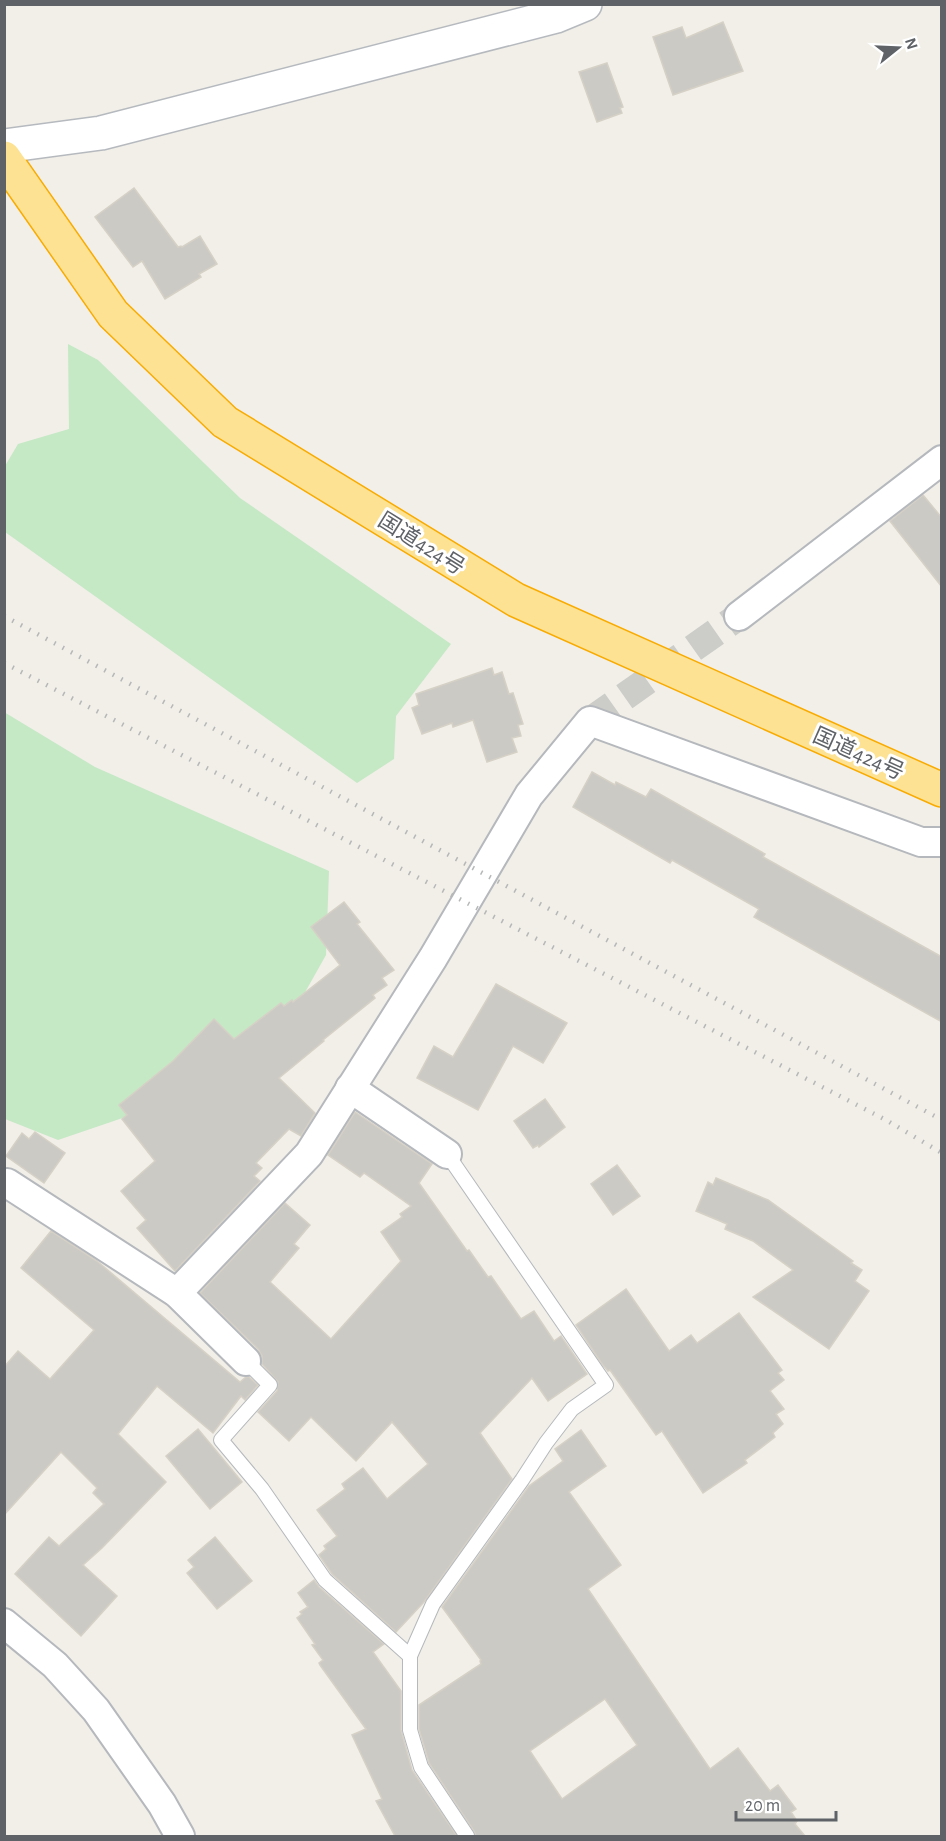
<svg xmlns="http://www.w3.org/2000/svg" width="946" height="1841" font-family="'Alegreya Sans','Noto Sans JP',sans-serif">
	<rect width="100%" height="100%" fill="#f1efe8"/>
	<g fill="#c5e8c5">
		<polygon points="68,344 98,360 240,498 451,644 396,716 394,759 357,783 5,532 5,466 18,444 69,429"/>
		<polygon points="4,712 95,767 329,871 326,955 290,1019 149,1109 58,1140 5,1119"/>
	</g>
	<g fill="#cccac5" stroke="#d6d1c6" stroke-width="1.5" fill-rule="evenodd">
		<polygon points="723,22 743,71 673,95 653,37 682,27 686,38"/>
		<polygon points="607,63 623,107 620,108 622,113 597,122 579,72"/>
		<polygon points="134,188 178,247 181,246 182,247 200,236 217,264 199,274 201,277 165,299 142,261 133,267 95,217"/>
		<polygon points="923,495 942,518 942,587 890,521"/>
		<polygon points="492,668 494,675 502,672 509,694 513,693 523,724 518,725 521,736 512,738 517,752 487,762 473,720 453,727 452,723 422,734 412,708 419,705 416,694"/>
		<polygon points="592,772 615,785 616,782 646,797 651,789 765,854 763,857 942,957 942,1022 754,917 759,909 672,860 670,863 573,807"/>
		<polygon points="344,902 360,922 357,924 394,970 382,978 387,985 373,995 375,998 323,1040 324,1041 279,1078 315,1113 301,1136 289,1129 256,1163 262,1168 254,1176 260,1181 175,1271 137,1228 146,1220 121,1191 155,1161 122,1119 127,1115 119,1105 173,1061 214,1019 234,1039 281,1003 284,1006 292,1000 293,1002 340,965 311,927"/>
		<polygon points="496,984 567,1023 543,1063 513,1046 478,1110 417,1078 434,1046 453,1057"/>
		<polygon points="545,1099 565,1127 539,1147 538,1145 533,1148 514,1121"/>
		<polygon points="355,1112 432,1164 419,1183 467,1251 469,1250 488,1277 491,1276 521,1319 534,1311 554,1341 561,1336 587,1374 548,1401 532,1378 480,1433 512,1479 424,1602 396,1632 332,1574 319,1555 326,1549 324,1546 337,1536 317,1510 345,1489 342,1484 363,1468 387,1499 428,1464 392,1422 356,1461 311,1417 289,1441 258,1412 277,1391 278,1382 262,1364 262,1356 258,1349 200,1293 285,1203 310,1225 294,1244 299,1248 270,1282 331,1339 401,1261 381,1232 402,1217 400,1214 411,1206 364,1173 360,1177 328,1155"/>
		<polygon points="35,1132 65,1153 44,1183 6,1156 22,1133 29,1139"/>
		<polygon points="617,1165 640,1196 613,1215 591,1184"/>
		<polygon points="716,1178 768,1200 853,1261 851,1263 862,1270 855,1281 869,1291 829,1349 753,1297 793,1270 753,1241 725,1229 727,1224 696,1211 708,1182 713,1185"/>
		<polygon points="51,1231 97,1261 240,1382 246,1377 249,1377 258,1385 245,1400 241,1396 213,1433 157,1386 118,1434 166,1482 102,1548 83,1565 117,1596 81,1636 15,1574 49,1537 59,1546 104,1504 93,1493 97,1488 61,1452 4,1515 4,1367 18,1351 50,1379 94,1330 21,1268"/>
		<polygon points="626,1289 669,1351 691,1335 697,1343 739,1313 782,1370 778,1373 784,1380 770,1391 784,1409 776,1414 783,1424 773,1433 775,1437 745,1460 747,1463 703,1493 662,1431 656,1435 610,1370 608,1371 602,1364 576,1325"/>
		<polygon points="198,1429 242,1482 210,1509 166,1456"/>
		<path d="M581,1430L606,1466L569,1492L621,1565L588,1589L710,1769L738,1748L770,1791L778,1785L796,1809L791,1812L797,1821L795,1824L805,1836H476L474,1831L429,1763L419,1729V1705L481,1664L480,1661L481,1660L442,1607L529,1486L563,1461L555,1449ZM605,1699L637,1745L562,1799L530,1751Z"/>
		<polygon points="215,1537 252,1581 217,1609 187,1573 194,1567 188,1560"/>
		<polygon points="314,1580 319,1587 384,1644 373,1652 401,1691 401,1730 412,1770 457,1836 395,1836 376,1801 382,1799 352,1735 366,1729 320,1665 319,1663 323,1660 312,1645 315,1644 297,1618 302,1614 300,1612 308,1607 298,1593"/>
	</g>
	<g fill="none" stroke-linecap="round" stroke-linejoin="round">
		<polyline stroke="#ccccc8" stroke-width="28" stroke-dasharray="28 14" stroke-linecap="butt" points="590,721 739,616"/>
		<defs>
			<g id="lane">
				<polyline points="447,1154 606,1385 572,1409 546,1443 522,1480 433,1604 410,1656 410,1730 421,1767 467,1836"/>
				<polyline points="246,1361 270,1385 221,1440 262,1489 325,1580 410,1656"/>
			</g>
			<g id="street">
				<polyline points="739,616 942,460"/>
				<polyline points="350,1088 447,1154"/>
				<polyline points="4,1184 7,1183 177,1293 246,1361"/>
				<polyline points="177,1293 309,1154 433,958 529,795 590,721 921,842 942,842"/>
				<polyline points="4,1623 55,1665 96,1710 162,1804 180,1836"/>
			</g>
			<polyline id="secondary" points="4,146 101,133 556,16 585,4"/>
			<polyline id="highway" points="4,158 113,314 225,422 516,600 942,790"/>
		</defs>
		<use href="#lane" stroke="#b5b8bc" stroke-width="16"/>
		<use href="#street" stroke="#b5b8bc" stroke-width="32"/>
		<use href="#secondary" stroke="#b6babf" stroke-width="36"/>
		<use href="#highway" stroke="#f9ab00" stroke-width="36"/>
		<use href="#lane" stroke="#fff" stroke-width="14"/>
		<use href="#street" stroke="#fff" stroke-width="28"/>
		<use href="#secondary" stroke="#fff" stroke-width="33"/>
		<use href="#highway" stroke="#fde293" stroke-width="33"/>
		<g stroke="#b6b7b8" stroke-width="4.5" stroke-dasharray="1.5 8" stroke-linecap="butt">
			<polyline points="4,616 942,1120"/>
			<polyline points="4,663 886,1120 942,1153"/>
		</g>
	</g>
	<g text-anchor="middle" stroke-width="6" stroke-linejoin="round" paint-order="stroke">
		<g font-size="22" fill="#5f6368" stroke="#fff">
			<text transform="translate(422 543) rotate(32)" y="8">国道424号</text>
			<text transform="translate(859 753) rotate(24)" y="8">国道424号</text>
		</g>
	</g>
	<rect width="946" height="1841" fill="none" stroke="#5f6368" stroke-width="12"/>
	<g transform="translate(898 48) rotate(72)" stroke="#ffffff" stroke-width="4.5" paint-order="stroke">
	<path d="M0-4.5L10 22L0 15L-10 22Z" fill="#5f6368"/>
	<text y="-9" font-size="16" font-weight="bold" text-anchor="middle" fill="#5f6368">N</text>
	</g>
	<path d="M736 1811v9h100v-9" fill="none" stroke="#5f6368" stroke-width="3"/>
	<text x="745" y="1811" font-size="18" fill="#5f6368" stroke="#ffffff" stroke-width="4.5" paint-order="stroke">20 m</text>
</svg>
